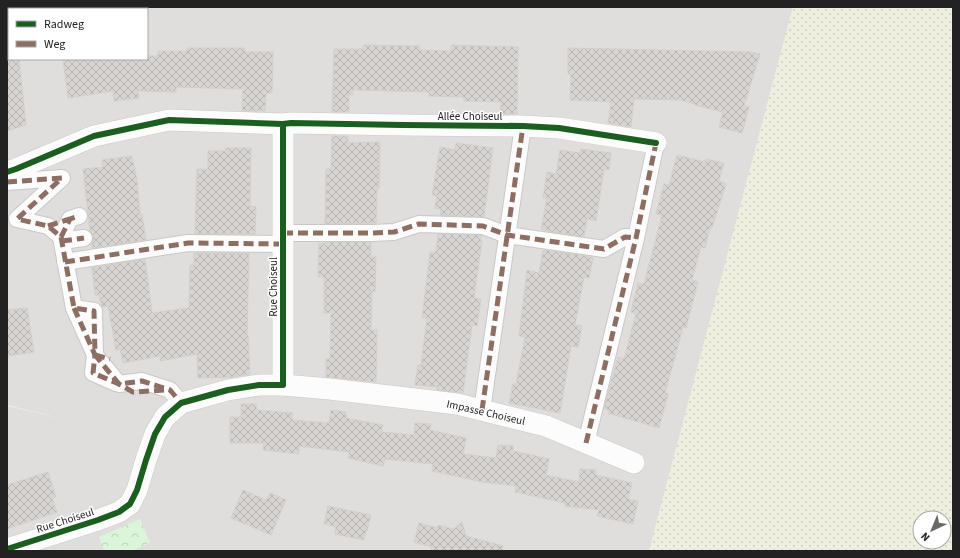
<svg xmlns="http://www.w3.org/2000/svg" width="960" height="558" font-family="'Source Sans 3',sans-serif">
	<defs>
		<pattern id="farmland-dots" width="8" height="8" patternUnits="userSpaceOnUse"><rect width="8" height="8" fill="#efefdf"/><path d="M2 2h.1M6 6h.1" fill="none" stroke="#cdcdbf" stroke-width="1.8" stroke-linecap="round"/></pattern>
		<pattern id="park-crowns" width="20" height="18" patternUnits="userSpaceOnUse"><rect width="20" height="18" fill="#daf5da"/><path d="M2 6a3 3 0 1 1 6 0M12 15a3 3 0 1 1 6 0" fill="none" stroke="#bbd2bb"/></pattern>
		<pattern id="building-cross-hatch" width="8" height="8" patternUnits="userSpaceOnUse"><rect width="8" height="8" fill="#d7d4d2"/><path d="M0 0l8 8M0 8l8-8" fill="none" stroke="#b8b6b4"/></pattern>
	</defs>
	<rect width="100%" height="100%" fill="#f0eeeb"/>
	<path fill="#dfdedc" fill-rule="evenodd" d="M7,7H793L649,551H7V406L68,420L7,405ZM9,9H147V59H9Z"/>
	<path fill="url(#farmland-dots)" fill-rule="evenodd" d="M793,7H953V551H649ZM920,518H944V542H920Z"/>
	<polygon fill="url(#park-crowns)" points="140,519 150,543 132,551 104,551 99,537"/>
	<g fill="url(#building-cross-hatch)" stroke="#d3d0cc">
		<polygon points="363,45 420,46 420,50 451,51 451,45 518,47 517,114 500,114 501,102 464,101 464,97 429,96 429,92 353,90 353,95 349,94 349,112 332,112 334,49 363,49"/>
		<polygon points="187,48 244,48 245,52 273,52 272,93 266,93 265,111 242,111 243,89 176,87 176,92 138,91 139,98 114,101 113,91 68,98 63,59 147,59 147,56 158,56 158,51 187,51"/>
		<polygon points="568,48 750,52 760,54 744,106 749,107 742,133 719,127 723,112 695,105 695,104 680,100 634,99 631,127 608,123 611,102 570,100 571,74 568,74"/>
		<polygon points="7,51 9,51 9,59 19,59 26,125 7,131"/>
		<polygon points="332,136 348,136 348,143 380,142 379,189 377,189 376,223 325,224 326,169 331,169"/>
		<polygon points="456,143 493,148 484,217 440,215 441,209 435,208 437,196 432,195 440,147 455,150"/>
		<polygon points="226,148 251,148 250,206 256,207 255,234 195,234 197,169 208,169 208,151 226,151"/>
		<polygon points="581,149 611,153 609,170 604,169 596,221 587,219 584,237 547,231 547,230 541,229 547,198 543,198 547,172 556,174 560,150 580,153"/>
		<polygon points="677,155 705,162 706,159 724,163 719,181 726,184 712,228 710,228 705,248 701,247 692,280 698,282 686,328 683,327 675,357 665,393 668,394 659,428 608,413 609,410 604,409 618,357 624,359 636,314 631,312 638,283 644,284 662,215 656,214 664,184 669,185"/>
		<polygon points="132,156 137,180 140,214 142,214 146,240 92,248 92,243 93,237 92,233 90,231 83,169 103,167 102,160"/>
		<polygon points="438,234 481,235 480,240 482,241 474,298 481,299 477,326 472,325 463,393 437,390 437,387 415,385 418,365 421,365 427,318 422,318 430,252 436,252"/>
		<polygon points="325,242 371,242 371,257 376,257 375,292 372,291 371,330 377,330 376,382 326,377 326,359 330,359 331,313 324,313 324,277 318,277 319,243 325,244"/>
		<polygon points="543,250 581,255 593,258 589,278 584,277 575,325 582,326 578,347 571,346 560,413 509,403 513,384 516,384 525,337 519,336 527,270 539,273"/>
		<polygon points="194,253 249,253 247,335 248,335 250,374 233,377 198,378 197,354 160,361 160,356 123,363 120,349 116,350 108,306 102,307 101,304 99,295 95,295 92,268 145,259 152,313 189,308 190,265 194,265"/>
		<polygon points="27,308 34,352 7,356 7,310"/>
		<polygon points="241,404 256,404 257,410 293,413 292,420 329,423 331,410 346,412 346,418 383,425 381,432 414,435 415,423 431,424 430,430 466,438 463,454 496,458 498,445 513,446 513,451 549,459 546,475 579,482 580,469 596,470 596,475 632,483 628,499 638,501 633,524 597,516 599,510 565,506 565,503 515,492 516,486 482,482 483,482 432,471 433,464 385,459 383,466 348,458 349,452 299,446 299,454 263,450 264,443 230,443 230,417 241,417"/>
		<polygon points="48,472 56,497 52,498 57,512 7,529 7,485"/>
		<polygon points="243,490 266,500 270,493 286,500 271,535 231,518"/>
		<polygon points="328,506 371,515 367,531 366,530 364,540 335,534 336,527 324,524"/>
		<polygon points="462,522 466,536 503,546 502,551 431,551 432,547 414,542 419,523 437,528 438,525 454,529"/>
	</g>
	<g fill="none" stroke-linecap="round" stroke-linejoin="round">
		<defs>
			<g id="pedestrian">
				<polyline points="7,182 62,178 17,219 48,226 61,237 74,308 94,311 95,355 119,384 142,381 170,390 181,403"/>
				<polyline points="283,233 372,233 394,232 419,224 483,226 507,235 604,249 625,237 636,238"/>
				<polyline points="61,237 70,219 79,216"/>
				<polyline points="62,241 84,238"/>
				<polyline points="65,262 188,243 283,244"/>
				<polyline points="74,308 95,355 93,373 116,383"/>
				<polyline points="482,410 523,126"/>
				<polyline points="586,443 636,238 656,143"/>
			</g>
			<g id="minor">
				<polyline points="283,124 291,123 403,125 523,126 559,128 656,143"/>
				<polyline points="7,172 16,169 94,136 169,120 283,124 283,385 259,385 228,390 181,403 165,417 155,434 146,460 137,490 130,504 119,512 98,520 7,549"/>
				<polyline points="283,385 330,389 457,404 546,426 634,463"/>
			</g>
		</defs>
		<use href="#pedestrian" stroke="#c9c8c7" stroke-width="18"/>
		<use href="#minor" stroke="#c9c8c7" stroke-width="22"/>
		<use href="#pedestrian" stroke="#fdfcfc" stroke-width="16"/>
		<use href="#minor" stroke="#fdfcfc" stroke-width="21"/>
		<g stroke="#8d6e63" stroke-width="5" stroke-dasharray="10 5" stroke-linecap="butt">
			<polyline points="7,182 62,178 17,219 48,226 61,237 74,308 94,311 95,355 119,384 142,381 170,390 181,403"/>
			<polyline points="48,226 70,219"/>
			<polyline points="283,233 372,233 394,232 419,224 483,226 507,235 604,249 625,237 636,238"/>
			<polyline points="61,237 70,219 79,216"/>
			<polyline points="62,241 84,238"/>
			<polyline points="65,262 188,243 283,244"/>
			<polyline points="74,308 95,355 93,373 119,384 133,392 166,390"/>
			<polyline points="95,355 110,359"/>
			<polyline points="482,410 523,126"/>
			<polyline points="586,443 636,238 656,143"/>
		</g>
		<defs>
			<g id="cycleway">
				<polyline points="283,124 291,123 403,125 523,126 559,128 656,143"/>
				<polyline points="7,172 16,169 94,136 169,120 283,124 283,385 259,385 228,390 181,403 165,417 155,434 146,460 137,490 130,504 119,512 98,520 7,549"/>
			</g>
		</defs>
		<use href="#cycleway" stroke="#fff" stroke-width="8"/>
		<use href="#cycleway" stroke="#1b5e20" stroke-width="6"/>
	</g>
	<g text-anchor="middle" stroke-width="3" stroke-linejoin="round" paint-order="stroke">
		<g font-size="11" fill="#222" stroke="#fff">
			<text x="470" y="120">Allée Choiseul</text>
			<text transform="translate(273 287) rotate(-90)" y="4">Rue Choiseul</text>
			<text transform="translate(486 412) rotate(13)" y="4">Impasse Choiseul</text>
			<text transform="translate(65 520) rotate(-18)" y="4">Rue Choiseul</text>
		</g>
	</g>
	<rect width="960" height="558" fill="none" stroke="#222222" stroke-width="16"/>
	<rect x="8" y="8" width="140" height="52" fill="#ffffff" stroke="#a7a7a7"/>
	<rect x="16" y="21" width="20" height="6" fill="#1b5e20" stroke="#a7a7a7"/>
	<text x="44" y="28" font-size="12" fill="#222222">Radweg</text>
	<rect x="16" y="41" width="20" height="6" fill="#8d6e63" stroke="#a7a7a7"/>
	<text x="44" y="48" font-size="12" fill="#222222">Weg</text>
	<g transform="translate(932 530) rotate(224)"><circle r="19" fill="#ffffff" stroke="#a7a7a7"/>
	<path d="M0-3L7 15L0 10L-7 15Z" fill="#6a6968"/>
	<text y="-6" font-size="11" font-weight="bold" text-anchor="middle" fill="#222222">N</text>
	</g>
</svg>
